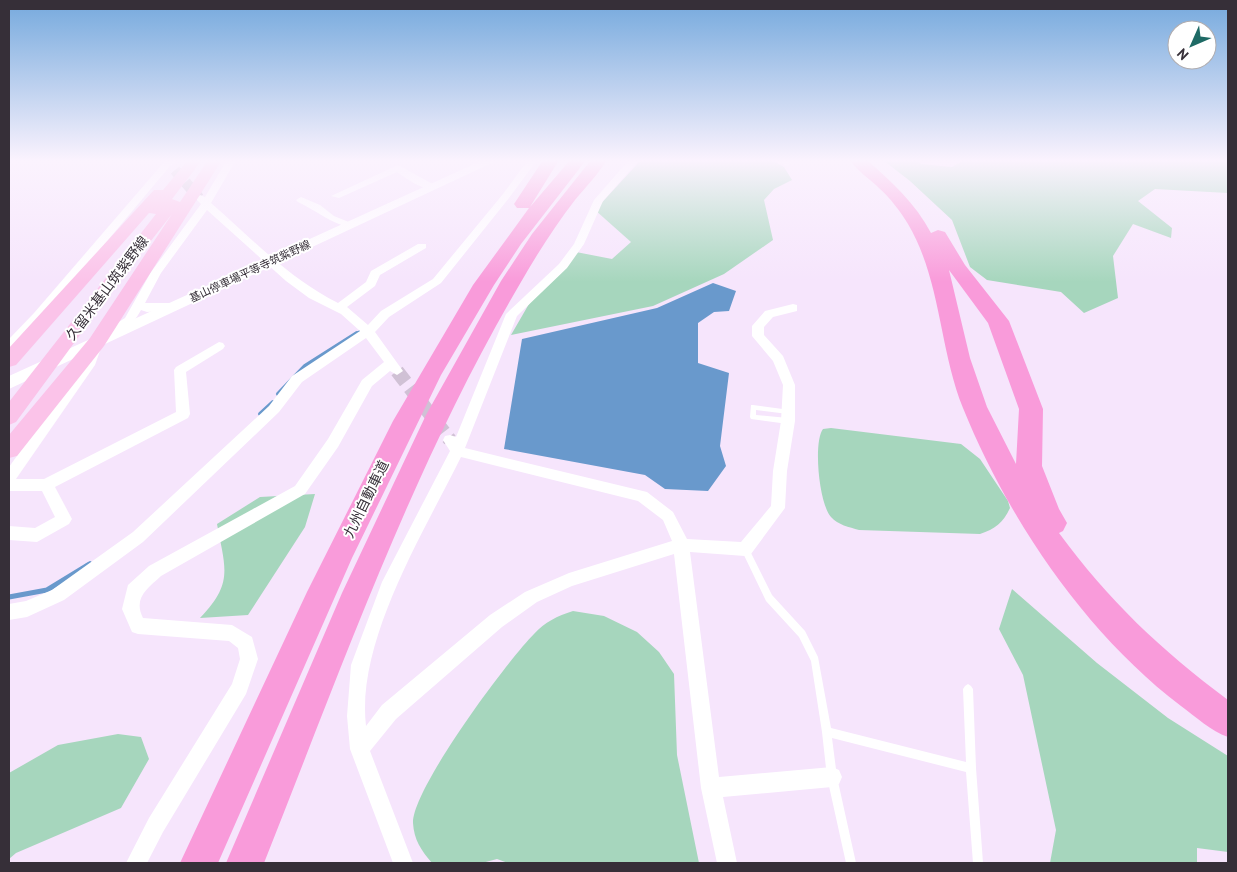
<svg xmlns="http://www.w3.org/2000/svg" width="1237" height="872" font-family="'PT Sans','Noto Sans JP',sans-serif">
	<rect width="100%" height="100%" fill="#f6e5fc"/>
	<g fill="#a6d6bd">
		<polygon points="641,160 772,160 784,167 792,180 774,189 764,200 773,240 724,274 653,306 511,335 533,297 576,252 612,259 631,242 595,210"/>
		<polygon points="883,160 918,160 921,164 952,167 964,160 1228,160 1228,193 1155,189 1138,201 1172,228 1171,238 1133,224 1113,256 1118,298 1084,313 1061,292 987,280 970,267 952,220 910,181"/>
		<path d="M831,428L961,444L980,459L1008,501L1010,508C1003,523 995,529 980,534L859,530C849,527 838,525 831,517C819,504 813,442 823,429Z"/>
		<path d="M315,494L305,527L248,615L200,618C234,583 225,568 217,524L260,497Z"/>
		<polygon points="1012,589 1097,663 1168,718 1228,756 1228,852 1197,848 1197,863 1050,863 1056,830 1023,675 999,629"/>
		<path d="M573,611L604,616L637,632L659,652L674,674L677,755L699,863H508L497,859L482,863H432C421,850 414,840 413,823C412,789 507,661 534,634C545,622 557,616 573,611Z"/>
		<polygon points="118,734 141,737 149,759 121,808 16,853 9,859 9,773 58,745"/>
	</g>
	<polygon fill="#6999cc" points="713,283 736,291 729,311 714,312 698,323 698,363 729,373 720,446 726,466 708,491 665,489 645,475 504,449 522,339 657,308"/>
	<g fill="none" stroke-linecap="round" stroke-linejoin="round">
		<polyline stroke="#6999cc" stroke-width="3" points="354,335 361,331"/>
		<g stroke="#6999cc" stroke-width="4">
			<polyline points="278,394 305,366 357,333"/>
			<polyline points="260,414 273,402"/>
			<polyline points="86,566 90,563"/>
		</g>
		<polyline stroke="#6999cc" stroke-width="5" points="9,597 47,590 88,565"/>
		<polyline stroke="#d0c1d5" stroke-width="11" stroke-dasharray="11 5" stroke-linecap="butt" points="175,170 199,198"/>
		<polyline stroke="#d0c1d5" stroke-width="14" stroke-dasharray="14 7" stroke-linecap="butt" points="397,371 450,440"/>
		<g fill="#fff" fill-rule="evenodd">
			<polygon points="751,405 753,405 790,410 791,412 790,414 788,414 756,410 756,415 788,418 791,421 788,424 751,419 750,417"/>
			<polygon points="745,546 748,547 772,595 805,631 818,657 831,728 966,762 963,689 965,686 968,684 971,686 973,689 976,768 983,863 973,863 966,772 832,738 837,777 856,863 846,863 827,777 822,732 811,661 799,637 766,601 741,549 742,547"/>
		</g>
		<g fill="#fff" fill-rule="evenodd">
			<polygon points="169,160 180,160 170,166 42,319 13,349 9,350 9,339 34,313 164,162"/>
			<path d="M227,160H236L211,203C252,239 290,279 338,303L366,282L371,271L418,244H426V248L380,275L375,286L347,307L368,325L381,311L433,279L503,194L528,160H537L509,198L441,283L389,317L375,332L403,371L397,375L390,371L372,386L338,447L305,494L161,576C147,589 133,598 143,618L232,625L252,637L258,659L246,694L163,832L147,863H126L149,818L232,684L240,659L238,648L229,641L138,634L132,632L122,609L128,585L149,566L295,486L328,439L362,380L384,362L366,338L302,382L279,412L143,542L64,600L27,617L9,620V604L26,601L52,590L133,532L269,406L292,376L360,331L341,314L309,298L286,281L207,210L161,273L145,303H169L175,307L173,310L147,312L141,310C135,321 121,340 106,336L104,333L106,330L125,318L151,272L201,204L195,198L200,195L205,197Z"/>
			<path d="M629,160H639L603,201L584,244L567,268L517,316L465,448L647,492L673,512L687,539L741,542L771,506L773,471L781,421L783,385L773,361L752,336V326L765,311L793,304L797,305V311L773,317L764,327V335L783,356L795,385V421L787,471L785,508L751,554L745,556L690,552L719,777L832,767L839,770L842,777L839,784L832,787L723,797L737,863H717L701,788L674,554L572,586L537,602L502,627L396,719L370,751L413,863H393L350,749L347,716L351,665L382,582L450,451L443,440L445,436L450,435L456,437L506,314L559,264L574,244L594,200ZM461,457L638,501L663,520L672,541L569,573L525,592L490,615L382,705L366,726C356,641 424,532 461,457Z"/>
			<polygon points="773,160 794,160 787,166"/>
			<path d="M398,165L438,187C428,195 406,178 397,172L339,198L331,196Z"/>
			<path d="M301,197L320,205L334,216L356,225L351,228C330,223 317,211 298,202L296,200Z"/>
			<polygon points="219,342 223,343 225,346 223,349 186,372 190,414 188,418 55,487 72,519 69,524 37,542 9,540 9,526 35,528 55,517 42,491 9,491 9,467 83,364 91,345 99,345 101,348 95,365 16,479 44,479 176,412 174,370 176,367"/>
		</g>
		<polygon fill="#fff" fill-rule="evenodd" points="483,160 498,160 9,389 9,376"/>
		<polygon fill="#fbc3e9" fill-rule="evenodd" points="188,160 202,160 172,199 180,202 208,160 222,160 104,346 17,456 9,458 9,435 90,338 172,214 121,279 16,422 9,425 9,402 156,214 149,213 16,365 9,367 9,348 154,190 163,190"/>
		<g fill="#f99bda" fill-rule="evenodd">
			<polygon points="543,160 559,160 530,207 570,160 586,160 521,244 494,285 441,375 352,558 218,863 180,863 307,592 393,421 473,285 529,208 517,208 514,204"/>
			<path d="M591,160H607C598,174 586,187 575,200C555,226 537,254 521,282C413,465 342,667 264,863H226L342,593L426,415L501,281L532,234Z"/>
			<path d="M850,160H867C891,181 916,204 931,233L938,230L945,232L965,265L1009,321L1043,409L1042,466L1059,509L1067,523L1063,531L1059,533C1108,600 1161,650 1228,700V737C1211,731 1196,717 1181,706C1085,633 1008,519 963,408C939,348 941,280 908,224C901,212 890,198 880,189C870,179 857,171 850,160ZM949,270L988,323L1019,409L1016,464L987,407L970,358Z"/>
		</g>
	</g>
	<linearGradient id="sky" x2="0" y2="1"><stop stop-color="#75a9dd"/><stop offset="0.57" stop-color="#fbf3fe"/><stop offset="1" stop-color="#fbf3fe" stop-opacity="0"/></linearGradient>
	<rect width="1237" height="282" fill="url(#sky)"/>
	<g text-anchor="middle" stroke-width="4" stroke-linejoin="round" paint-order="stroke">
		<g font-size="11" fill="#362f38" stroke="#fff">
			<text transform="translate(250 271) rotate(-25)" y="4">基山停車場平等寺筑紫野線</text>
		</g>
		<g font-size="14" fill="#362f38" stroke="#fff">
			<text transform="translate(107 288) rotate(-53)" y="5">久留米基山筑紫野線</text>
			<text transform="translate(366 499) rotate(-64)" y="5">九州自動車道</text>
		</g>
	</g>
	<rect width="1237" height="872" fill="none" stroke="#362f38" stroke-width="20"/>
	<g transform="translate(1192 45) rotate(225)"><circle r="24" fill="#ffffff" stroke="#afacaf"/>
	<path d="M0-4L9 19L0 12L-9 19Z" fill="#1e6a65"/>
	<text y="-8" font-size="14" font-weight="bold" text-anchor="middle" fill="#362f38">N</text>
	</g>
</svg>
